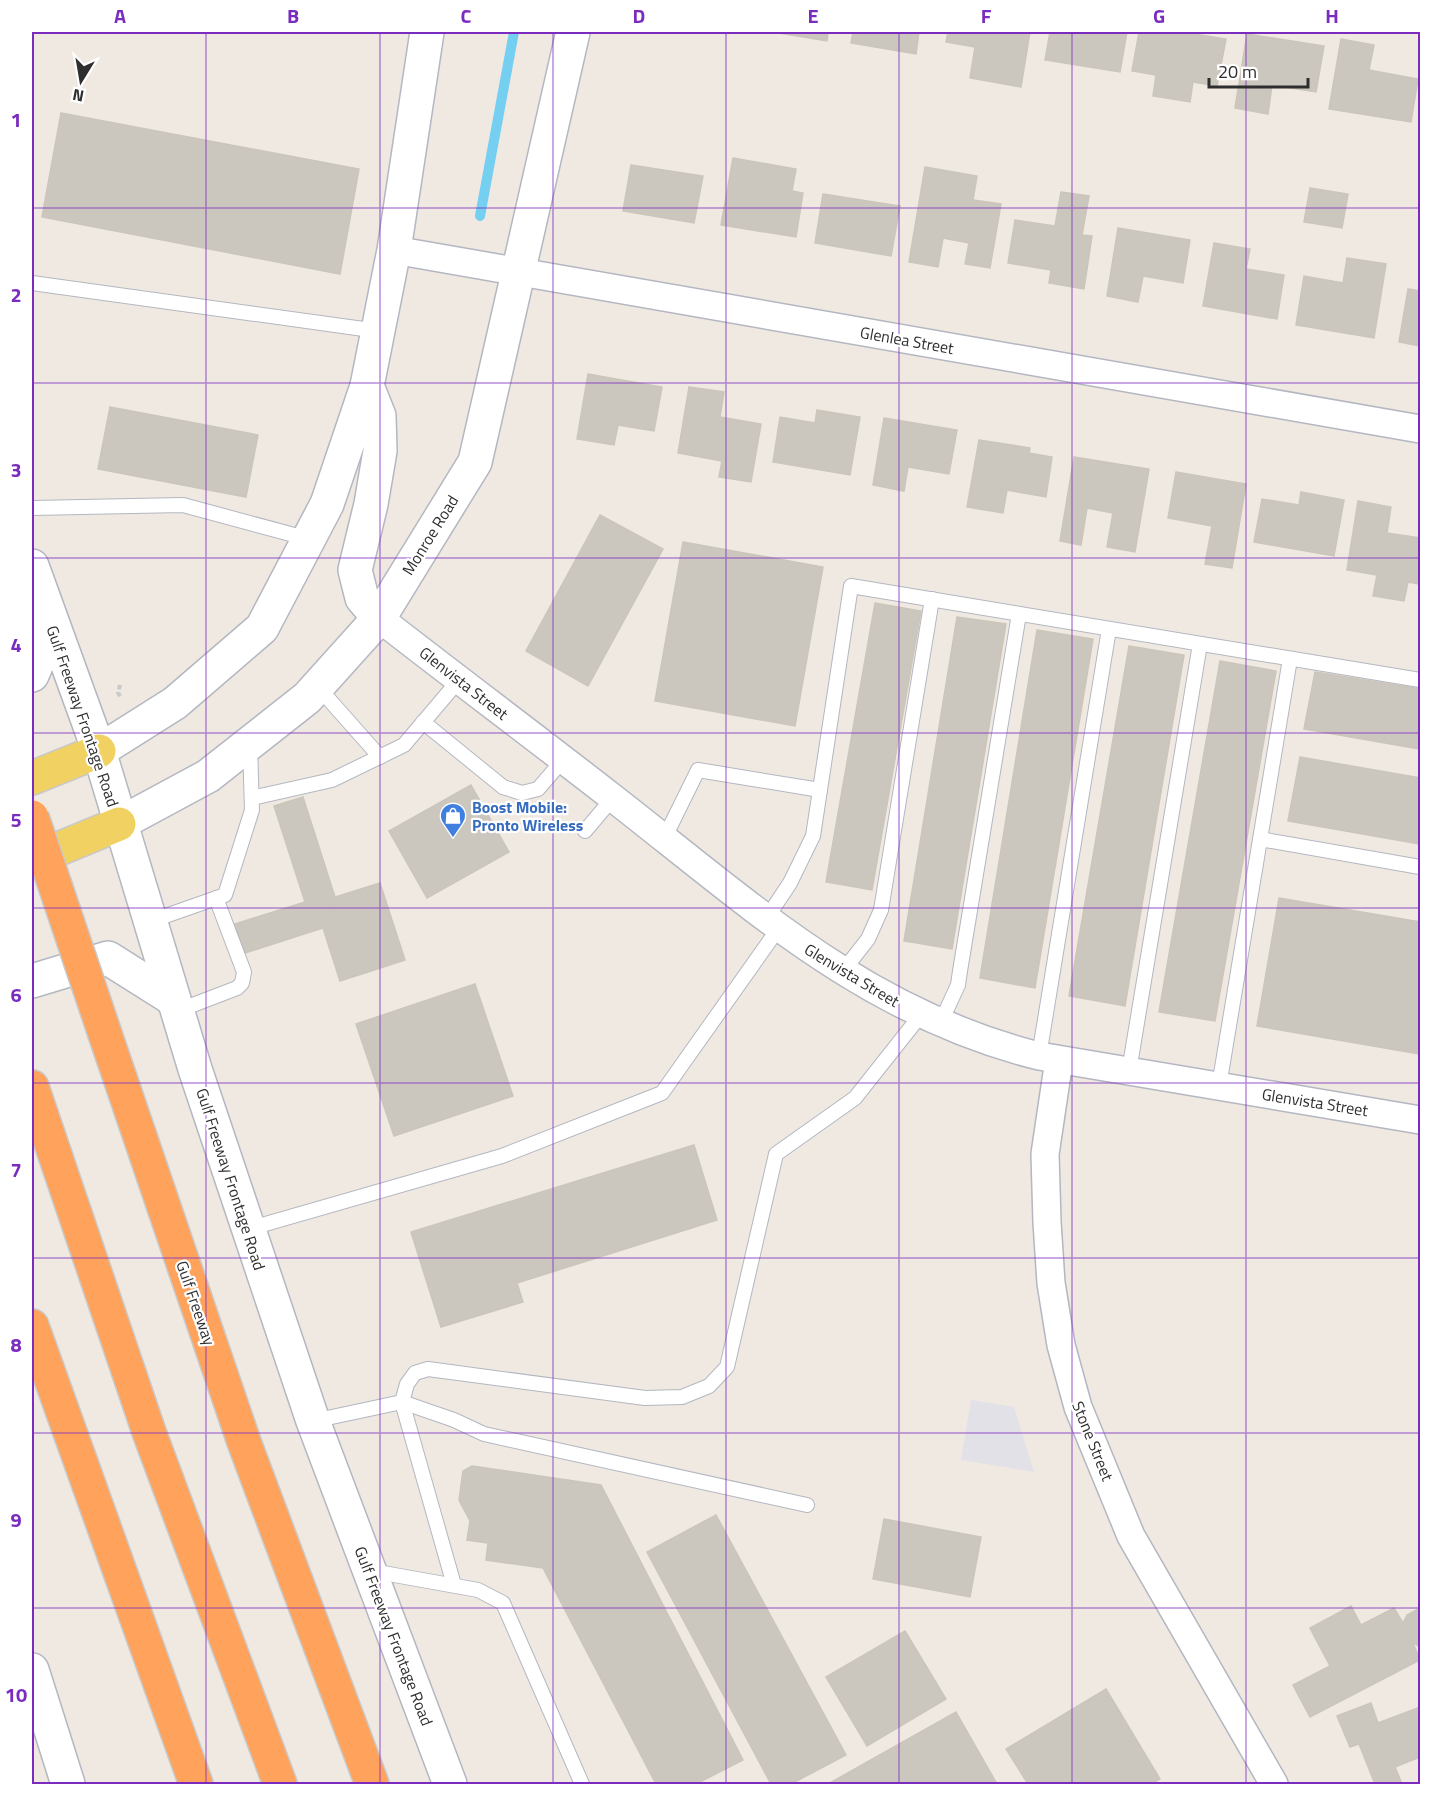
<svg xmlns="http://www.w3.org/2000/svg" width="1452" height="1816" font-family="'Titillium Web',sans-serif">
	<rect width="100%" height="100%" fill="#efe9e1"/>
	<polygon fill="#e3e1e8" points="971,1400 1014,1407 1034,1472 961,1460"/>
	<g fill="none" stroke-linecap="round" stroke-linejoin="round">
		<polyline stroke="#75cff0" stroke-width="10" points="480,216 514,32"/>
	</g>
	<g fill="#cbc7bf" stroke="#cbc5ba" stroke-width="1.5">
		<polygon points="773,32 828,32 827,41"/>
		<polygon points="853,32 919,32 916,54 851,43"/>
		<polygon points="948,32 1030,32 1021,87 970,78 975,47 946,42"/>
		<polygon points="1050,32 1127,32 1120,72 1045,60"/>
		<polygon points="1139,32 1182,32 1226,39 1217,86 1193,82 1190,102 1153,96 1156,75 1132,71"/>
		<polygon points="1247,34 1324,46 1316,92 1272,85 1268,114 1235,108"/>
		<polygon points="1341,39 1374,45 1369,70 1418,79 1411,122 1329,109"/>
		<polygon points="61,113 359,169 340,274 42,217"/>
		<polygon points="733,158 796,169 792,191 803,193 796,237 721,225"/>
		<polygon points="631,165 703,176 694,223 623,211"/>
		<polygon points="925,167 977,176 973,200 1001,204 990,268 965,264 969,243 943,238 938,267 909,262"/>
		<polygon points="1310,188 1348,194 1342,228 1304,222"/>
		<polygon points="1061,192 1089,196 1082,235 1092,236 1084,289 1049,283 1051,270 1008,263 1015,220 1055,226"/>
		<polygon points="823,194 900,206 891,256 815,243"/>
		<polygon points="1118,228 1190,240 1183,283 1143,276 1138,302 1107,296"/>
		<polygon points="1214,243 1250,249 1246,269 1284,275 1277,319 1203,306"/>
		<polygon points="1347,258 1386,264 1374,338 1296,325 1304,276 1343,283"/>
		<polygon points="1408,289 1420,291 1420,346 1399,342"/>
		<polygon points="588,374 662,387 654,431 618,425 614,445 577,439"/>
		<polygon points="689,387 724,392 720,417 761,424 751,482 719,477 722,461 678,453"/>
		<polygon points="110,407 258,435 246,497 98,469"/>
		<polygon points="817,410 860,417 850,475 773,462 780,417 815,423"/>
		<polygon points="884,418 957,430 949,474 908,467 904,491 873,485"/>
		<polygon points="979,440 1030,448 1029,453 1052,457 1046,497 1007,490 1003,513 967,507"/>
		<polygon points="1074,457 1149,469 1135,552 1107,547 1113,513 1087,508 1081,545 1060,541"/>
		<polygon points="1176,472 1246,484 1232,568 1205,564 1212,526 1168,518"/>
		<polygon points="1301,492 1344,500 1334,556 1254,542 1262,499 1299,505"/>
		<polygon points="1358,501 1391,507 1387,533 1420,538 1420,584 1408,582 1404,601 1373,596 1377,575 1347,570"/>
		<polygon points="600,515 663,549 588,686 526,651"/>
		<polygon points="683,542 823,567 795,726 655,701"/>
		<polygon points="875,603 921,611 872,890 826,882"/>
		<polygon points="957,617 1006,624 952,949 904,941"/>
		<polygon points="1037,630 1093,639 1035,988 980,978"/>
		<polygon points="1129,646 1184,655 1125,1006 1069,996"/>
		<polygon points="1220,661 1276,671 1215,1021 1159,1012"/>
		<polygon points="1315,672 1420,689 1420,749 1304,729"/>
		<polygon points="1300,757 1420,778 1420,844 1288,821"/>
		<polygon points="471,785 509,852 427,898 389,831"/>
		<polygon points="303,797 335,897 323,928 245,953 235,924 305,902 274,806"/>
		<polygon points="380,883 405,960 340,981 323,928 335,897"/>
		<polygon points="1279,898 1420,922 1420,1054 1257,1026"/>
		<polygon points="475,984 513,1096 394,1136 356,1024"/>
		<polygon points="694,1145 717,1220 517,1283 523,1302 441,1327 411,1232"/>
		<polygon points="472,1466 601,1485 743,1760 696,1784 656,1784 543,1568 486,1560 488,1543 467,1540 470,1521 459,1500 463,1471"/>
		<polygon points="716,1515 846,1755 791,1784 771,1784 647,1552"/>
		<polygon points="884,1519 981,1537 970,1597 873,1579"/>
		<polygon points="1351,1606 1361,1625 1394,1608 1403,1623 1407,1615 1420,1608 1420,1646 1413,1643 1420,1660 1310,1717 1293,1685 1330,1666 1310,1628"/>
		<polygon points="905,1631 946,1699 867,1746 826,1677"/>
		<polygon points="1106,1689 1160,1779 1151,1784 1028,1784 1006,1749"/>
		<polygon points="1371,1703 1378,1723 1420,1707 1420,1757 1395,1767 1402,1784 1375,1784 1359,1744 1350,1747 1337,1716"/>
		<polygon points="956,1712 997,1784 828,1784"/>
	</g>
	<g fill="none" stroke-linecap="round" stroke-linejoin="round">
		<defs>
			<g id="service">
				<polyline points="32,283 378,331"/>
				<polyline points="32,508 183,505 309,539"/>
				<polyline points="318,687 380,757"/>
				<polyline points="423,722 503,787 522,793 538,789 563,760"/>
				<polyline points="252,798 332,780 404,745 459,680"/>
				<polyline points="585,831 613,798"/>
				<polyline points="664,839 698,770 820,790"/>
				<polyline points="1260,839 1420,867"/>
				<polyline points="766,919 790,883 813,836 851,586 1420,680"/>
				<polyline points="151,921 225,895 252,810 250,745"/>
				<polyline points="843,971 868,939 881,910 932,599"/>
				<polyline points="177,1011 237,988 242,983 244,972 216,898"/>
				<polyline points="940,1024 958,985 960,971 1019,614"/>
				<polyline points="1039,1056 1109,629"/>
				<polyline points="1129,1071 1200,644"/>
				<polyline points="1219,1086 1290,659"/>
				<polyline points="248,1229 502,1156 662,1093 778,929"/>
				<polyline points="402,1402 454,1420 484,1434 807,1505"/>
				<polyline points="402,1402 454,1585"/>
				<polyline points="313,1421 402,1402 407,1384 415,1373 428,1369 645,1398 682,1397 709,1386 727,1367 776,1154 855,1098 920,1016"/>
				<polyline points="372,1571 478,1590 503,1603 582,1784"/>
			</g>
			<g id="minor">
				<polyline points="394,250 1420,429"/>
				<path d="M379,618C457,679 535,737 613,798C749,904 866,1013 1039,1056L1420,1120"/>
				<polyline points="1059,1060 1045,1154 1047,1222 1051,1283 1061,1345 1078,1407 1131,1536 1274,1784"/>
			</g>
			<g id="secondary">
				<polyline points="367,386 379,416 380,451 371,504 355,570 362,598 379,618"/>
				<polyline points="32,566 99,751 195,1069 313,1421 450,1784"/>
				<polyline points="32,675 38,661 41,609"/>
				<polyline points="99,751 175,703 262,628 327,504 367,386 394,250 427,32"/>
				<polyline points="119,824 208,776 307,698 379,618 475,462 573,32"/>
				<polyline points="32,981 108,958 173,999"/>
				<polyline points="32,1670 68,1784"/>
			</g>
			<g id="primary">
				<polyline points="32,778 99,751"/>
				<polyline points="32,860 119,824"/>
			</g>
			<g id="motorway">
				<polyline points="105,1034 244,1442 372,1784"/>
				<polyline points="32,1087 149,1432 280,1784"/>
				<polyline points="32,1326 196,1784"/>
			</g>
		</defs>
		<use href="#service" stroke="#b4b7c1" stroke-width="16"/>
		<use href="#minor" stroke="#b4b7c1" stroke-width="30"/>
		<use href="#secondary" stroke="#b4b7c1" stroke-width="36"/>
		<use href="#primary" stroke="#c9c9c9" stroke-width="36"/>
		<use href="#motorway" stroke="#c9c9c9" stroke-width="36"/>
		<polyline stroke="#c9c9c9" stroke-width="4" stroke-dasharray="4.5 3" stroke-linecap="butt" points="120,685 118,693 122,698"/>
		<use href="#service" stroke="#fff" stroke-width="14"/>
		<use href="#minor" stroke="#fff" stroke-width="27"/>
		<use href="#secondary" stroke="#fff" stroke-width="33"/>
		<use href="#primary" stroke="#f2d163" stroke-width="33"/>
		<use href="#motorway" stroke="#ffa35c" stroke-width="33"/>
		<defs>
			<polyline id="motorway-bridge" points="32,817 105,1034"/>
		</defs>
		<use href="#motorway-bridge" stroke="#c9c9c9" stroke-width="36" stroke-linecap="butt"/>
		<use href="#motorway-bridge" stroke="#ffa35c" stroke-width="33"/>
	</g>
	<path fill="none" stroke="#7b2cbf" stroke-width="1.5" stroke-opacity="0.55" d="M206,32V1784M380,32V1784M553,32V1784M726,32V1784M899,32V1784M1072,32V1784M1246,32V1784M32,208H1420M32,383H1420M32,558H1420M32,733H1420M32,908H1420M32,1083H1420M32,1258H1420M32,1433H1420M32,1608H1420"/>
	<defs>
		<symbol id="shop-pin" viewBox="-11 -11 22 30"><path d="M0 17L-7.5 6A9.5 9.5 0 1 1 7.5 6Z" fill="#3f7fe0" stroke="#fff"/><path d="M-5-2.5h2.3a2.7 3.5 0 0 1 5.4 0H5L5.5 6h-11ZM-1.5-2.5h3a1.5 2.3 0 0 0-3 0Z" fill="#fff"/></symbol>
	</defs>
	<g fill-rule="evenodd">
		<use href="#shop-pin" x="438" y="801" width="30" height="40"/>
	</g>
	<g text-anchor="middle" stroke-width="4.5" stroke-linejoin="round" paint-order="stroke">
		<g font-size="16" fill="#2e2e2e" stroke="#fff">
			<text transform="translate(907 340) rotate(10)" y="6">Glenlea Street</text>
			<text transform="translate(430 535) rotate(-58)" y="6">Monroe Road</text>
			<text transform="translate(464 683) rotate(38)" y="6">Glenvista Street</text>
			<text transform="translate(83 716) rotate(71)" y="6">Gulf Freeway Frontage Road</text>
			<text transform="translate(852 975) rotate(31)" y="6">Glenvista Street</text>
			<text transform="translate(1315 1102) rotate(9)" y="6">Glenvista Street</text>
			<text transform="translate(231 1179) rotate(72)" y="6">Gulf Freeway Frontage Road</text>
			<text transform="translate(196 1303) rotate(71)" y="6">Gulf Freeway</text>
			<text transform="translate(1093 1441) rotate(68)" y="6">Stone Street</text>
			<text transform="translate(394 1636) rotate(69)" y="6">Gulf Freeway Frontage Road</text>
		</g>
		<g font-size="16" font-weight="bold" fill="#366cbe" stroke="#fff" text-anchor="start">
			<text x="472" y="813">Boost Mobile:<tspan x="472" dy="18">Pronto Wireless</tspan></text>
		</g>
	</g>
	<rect width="1452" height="1816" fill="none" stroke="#ffffff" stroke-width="66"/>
	<g transform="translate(81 81) rotate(191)" stroke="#ffffff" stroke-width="4.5" paint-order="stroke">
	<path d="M0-4.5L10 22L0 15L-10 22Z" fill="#2e2e2e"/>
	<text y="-9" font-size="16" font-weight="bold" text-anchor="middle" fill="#2e2e2e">N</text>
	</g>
	<path d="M1209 78v9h99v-9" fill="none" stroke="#2e2e2e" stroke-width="3"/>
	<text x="1218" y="78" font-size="18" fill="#2e2e2e" stroke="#ffffff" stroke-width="4.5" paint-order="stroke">20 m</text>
	<rect x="33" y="33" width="1386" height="1750" fill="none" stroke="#7b2cbf" stroke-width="2"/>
	<g font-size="20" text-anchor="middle" font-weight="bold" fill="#7b2cbf">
		<text x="120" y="23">A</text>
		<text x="293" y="23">B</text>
		<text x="466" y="23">C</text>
		<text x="639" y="23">D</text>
		<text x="813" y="23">E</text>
		<text x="986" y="23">F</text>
		<text x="1159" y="23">G</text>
		<text x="1332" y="23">H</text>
		<text x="16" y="127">1</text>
		<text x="16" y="302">2</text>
		<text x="16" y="477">3</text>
		<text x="16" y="652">4</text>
		<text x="16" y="827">5</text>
		<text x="16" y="1002">6</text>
		<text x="16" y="1177">7</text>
		<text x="16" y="1352">8</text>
		<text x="16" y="1527">9</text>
		<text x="16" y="1702">10</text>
	</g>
</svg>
